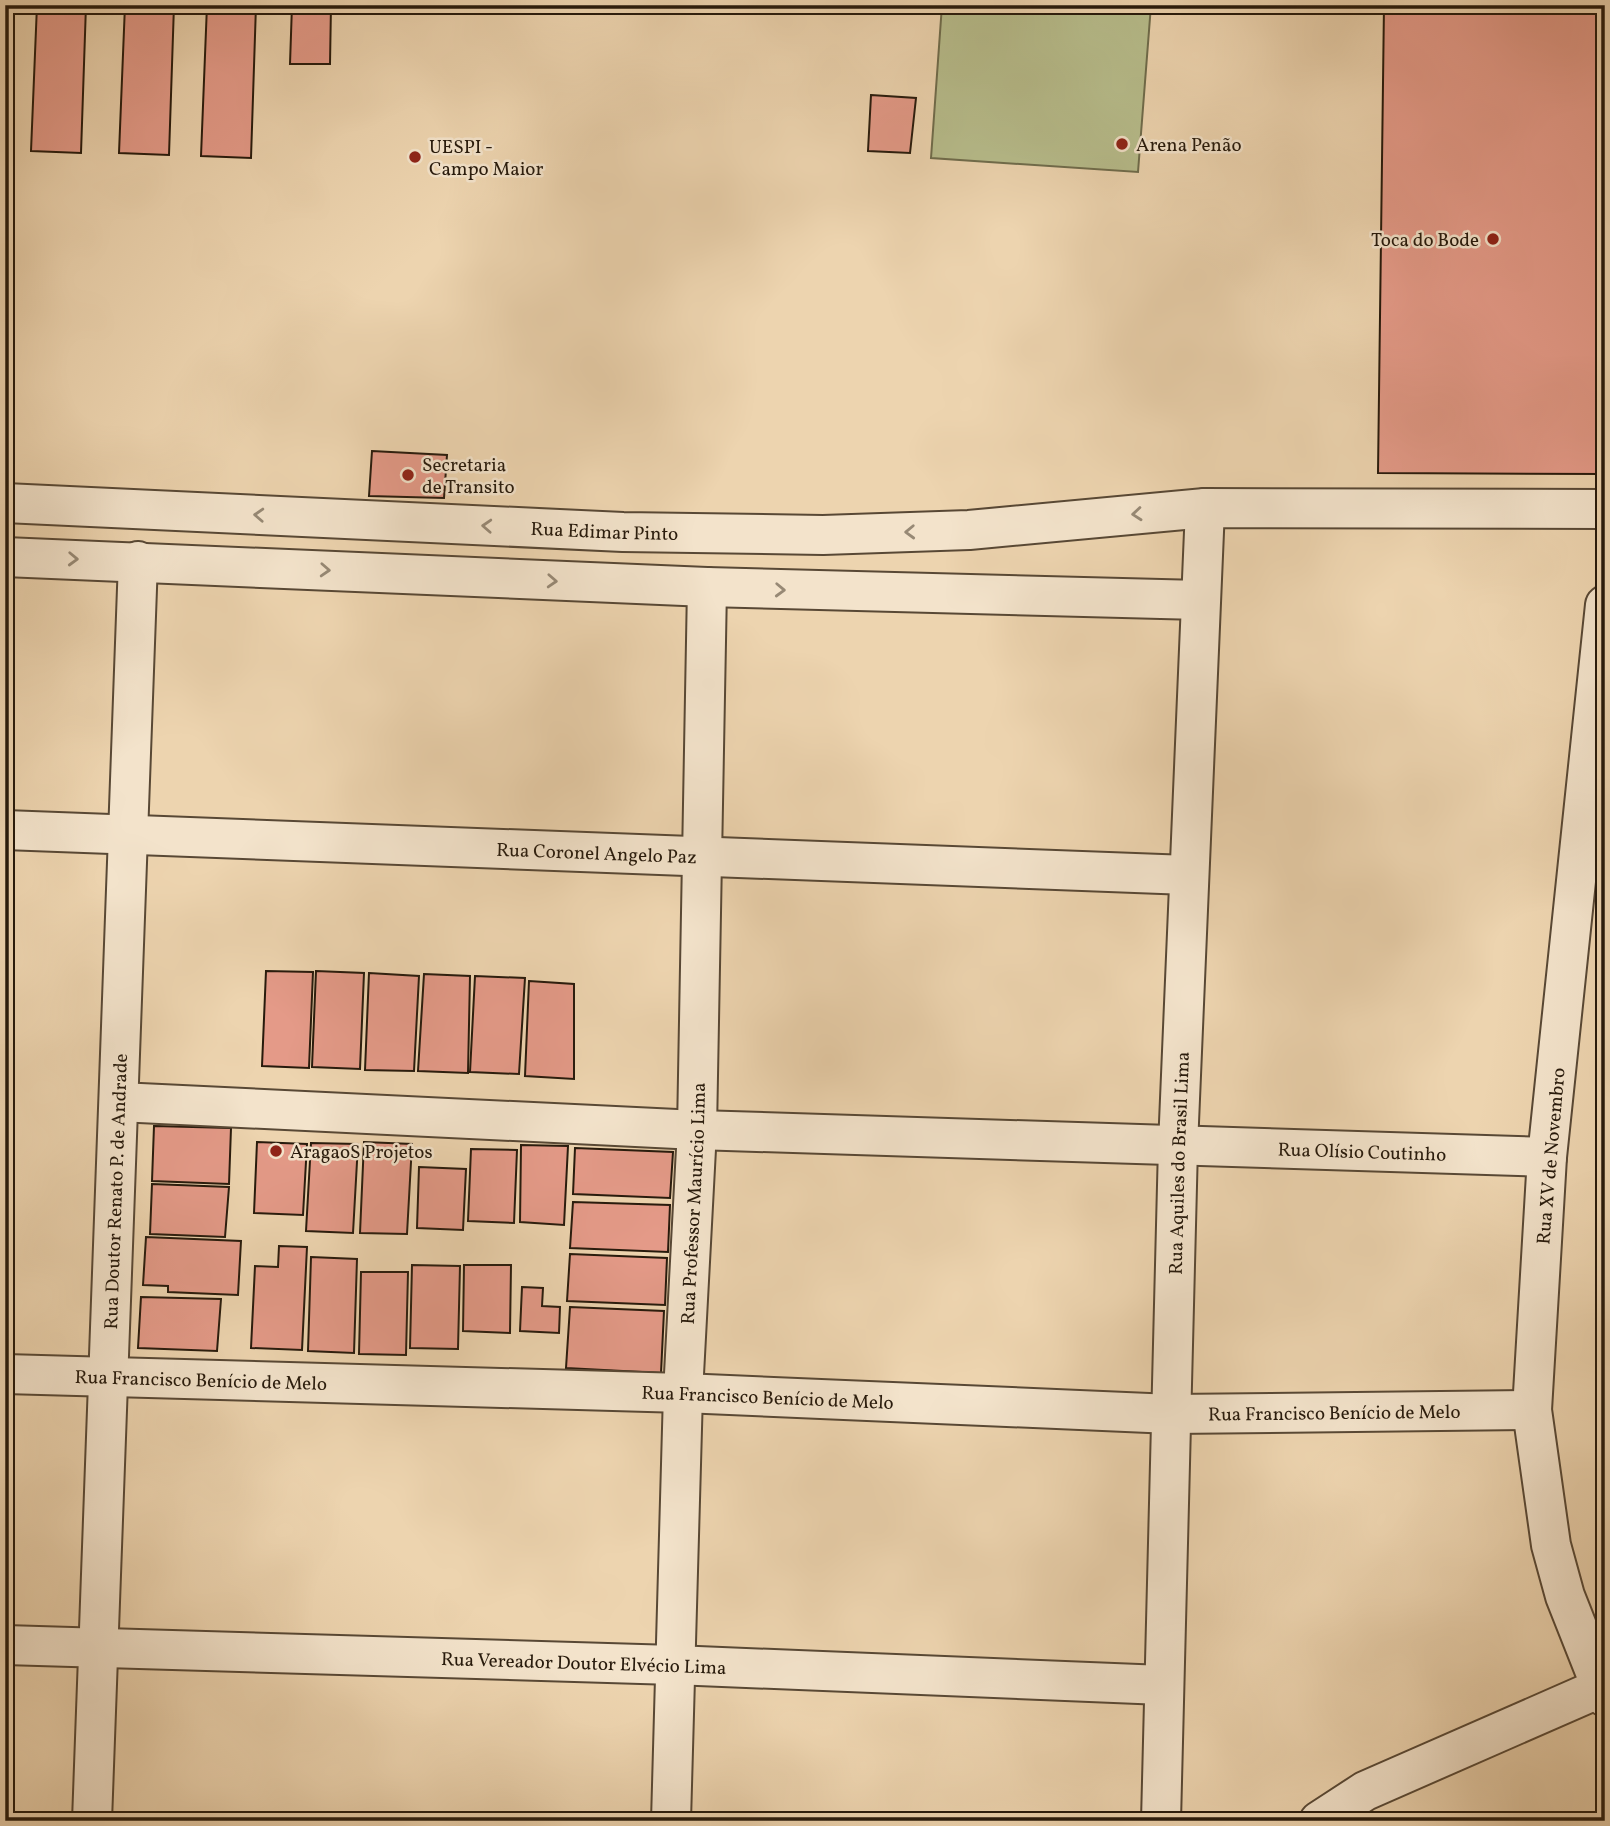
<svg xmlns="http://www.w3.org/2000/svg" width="1610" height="1826" font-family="Vollkorn,serif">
	<rect width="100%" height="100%" fill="#edd4af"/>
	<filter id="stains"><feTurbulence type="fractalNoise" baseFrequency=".00286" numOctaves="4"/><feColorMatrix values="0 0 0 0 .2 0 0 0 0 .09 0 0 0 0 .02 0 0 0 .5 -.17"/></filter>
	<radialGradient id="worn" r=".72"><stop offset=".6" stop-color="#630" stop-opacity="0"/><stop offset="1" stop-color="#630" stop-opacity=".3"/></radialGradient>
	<polygon fill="#b7bd8c" stroke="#6f6c4c" stroke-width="2" points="942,5 1151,5 1138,172 931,158"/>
	<g fill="#e49a88" stroke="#271a0c" stroke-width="2">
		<polygon points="37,5 86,5 81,153 31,151"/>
		<polygon points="125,5 174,5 169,155 119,153"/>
		<polygon points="207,5 256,5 251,158 201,156"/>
		<polygon points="292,5 331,5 330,64 290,64"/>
		<polygon points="1384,5 1605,5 1605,474 1378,473"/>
		<polygon points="871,95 916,98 910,153 868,151"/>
		<polygon points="372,451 447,455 444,498 369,496"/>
		<polygon points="266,971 313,972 309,1068 262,1066"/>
		<polygon points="316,971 364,973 360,1069 312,1067"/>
		<polygon points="369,973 419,976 414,1071 365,1070"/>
		<polygon points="424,974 470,976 468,1073 418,1071"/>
		<polygon points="475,976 525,978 519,1074 470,1072"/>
		<polygon points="529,981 574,984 574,1079 525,1076"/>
		<polygon points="154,1126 231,1128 229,1184 152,1181"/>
		<polygon points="257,1142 307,1144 303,1215 254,1213"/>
		<polygon points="364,1142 412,1144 407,1234 360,1233"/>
		<polygon points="311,1143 358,1144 353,1233 306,1231"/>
		<polygon points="521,1145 568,1146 564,1225 520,1222"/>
		<polygon points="575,1148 673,1152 670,1198 573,1194"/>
		<polygon points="471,1149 517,1150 514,1223 468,1221"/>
		<polygon points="419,1167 466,1169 463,1230 417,1228"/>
		<polygon points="152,1184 229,1187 225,1237 150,1234"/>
		<polygon points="573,1202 670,1205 668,1252 570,1248"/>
		<polygon points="146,1237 241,1241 238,1295 168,1292 168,1286 143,1285"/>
		<polygon points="279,1246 307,1247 302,1350 251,1348 255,1266 278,1267"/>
		<polygon points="570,1254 667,1258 665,1305 567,1301"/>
		<polygon points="311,1257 357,1259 354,1353 308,1351"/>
		<polygon points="412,1265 460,1266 458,1349 410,1348"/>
		<polygon points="464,1265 511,1265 510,1333 463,1331"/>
		<polygon points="361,1272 408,1272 406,1355 359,1354"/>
		<polygon points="522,1287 543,1288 542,1306 560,1307 559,1333 520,1331"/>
		<polygon points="141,1297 221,1299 217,1351 138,1348"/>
		<polygon points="570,1307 664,1311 661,1373 566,1368"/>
	</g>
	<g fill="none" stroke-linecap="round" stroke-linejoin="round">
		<defs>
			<g id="street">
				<path id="s1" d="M5,503L623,532L823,535L969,530L1205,508L1605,509"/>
				<polyline points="5,557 707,587 1200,600"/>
				<polyline points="1605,605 1547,1157 1532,1410 1551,1545 1565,1596 1605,1697"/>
				<path id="s2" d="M5,830L1188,875"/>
				<path id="s3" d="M119,1102L697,1130L1547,1157"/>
				<path id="s4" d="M5,1374L683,1393L1172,1414L1532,1410"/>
				<path id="s5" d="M5,1645L674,1665L1163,1685"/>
				<path id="s6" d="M92,1821L138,561"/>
				<path id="s7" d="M671,1821L683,1393L697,1130L707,587"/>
				<path id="s8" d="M1161,1821L1178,1146L1205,508"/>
				<polyline points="1319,1821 1365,1791 1600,1688"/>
			</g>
		</defs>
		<use href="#street" stroke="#584835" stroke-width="42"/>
		<use href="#street" stroke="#f3e3cb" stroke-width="38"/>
	</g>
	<defs><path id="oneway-chevron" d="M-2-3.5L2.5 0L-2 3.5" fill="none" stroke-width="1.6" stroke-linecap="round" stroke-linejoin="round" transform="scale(1.75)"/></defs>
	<g stroke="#978975">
		<use href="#oneway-chevron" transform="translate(1137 514) rotate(175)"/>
		<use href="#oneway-chevron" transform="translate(259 515) rotate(-177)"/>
		<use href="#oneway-chevron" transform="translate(487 526) rotate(-177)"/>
		<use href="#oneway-chevron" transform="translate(910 532) rotate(178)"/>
		<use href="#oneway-chevron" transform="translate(73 559) rotate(2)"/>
		<use href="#oneway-chevron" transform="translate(325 570) rotate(3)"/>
		<use href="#oneway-chevron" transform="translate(552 581) rotate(3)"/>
		<use href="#oneway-chevron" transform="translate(780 590) rotate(2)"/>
	</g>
	<g fill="#8f2418" stroke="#f3e3cb" stroke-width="2.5">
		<circle cx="1122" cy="144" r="7"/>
		<circle cx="415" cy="157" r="7"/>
		<circle cx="1493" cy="239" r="7"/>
		<circle cx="408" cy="475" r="7"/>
		<circle cx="276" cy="1151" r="7"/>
	</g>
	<g text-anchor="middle" stroke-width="5" stroke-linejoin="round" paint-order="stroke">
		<g font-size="19" fill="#271a0c" stroke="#f3e3cb" text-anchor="start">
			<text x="1136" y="151">Arena Penão</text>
			<text x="429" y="153">UESPI -<tspan x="429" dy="22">Campo Maior</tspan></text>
			<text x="1479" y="246" text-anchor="end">Toca do Bode</text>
			<text x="422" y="471">Secretaria<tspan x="422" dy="22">de Transito</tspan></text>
			<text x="290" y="1158">AragaoS Projetos</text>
		</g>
		<g font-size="19" fill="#271a0c" stroke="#f3e3cb">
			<text dy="7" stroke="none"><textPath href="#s1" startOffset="600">Rua Edimar Pinto</textPath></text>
			<text dy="7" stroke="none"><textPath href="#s2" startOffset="592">Rua Coronel Angelo Paz</textPath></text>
			<text dy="7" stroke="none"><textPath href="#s3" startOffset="1244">Rua Olísio Coutinho</textPath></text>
			<text transform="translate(1550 1156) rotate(-85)" y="7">Rua XV de Novembro</text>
			<text dy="7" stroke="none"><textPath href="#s8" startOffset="658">Rua Aquiles do Brasil Lima</textPath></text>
			<text dy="7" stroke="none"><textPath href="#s6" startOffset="630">Rua Doutor Renato P. de Andrade</textPath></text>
			<text dy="7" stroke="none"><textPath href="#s7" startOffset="618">Rua Professor Maurício Lima</textPath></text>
			<text dy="7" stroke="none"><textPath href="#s4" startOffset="196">Rua Francisco Benício de Melo</textPath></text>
			<text dy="7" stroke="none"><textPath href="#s4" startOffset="763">Rua Francisco Benício de Melo</textPath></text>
			<text dy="7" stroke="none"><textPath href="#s4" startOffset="1330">Rua Francisco Benício de Melo</textPath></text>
			<text dy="7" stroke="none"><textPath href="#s5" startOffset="579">Rua Vereador Doutor Elvécio Lima</textPath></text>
		</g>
	</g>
	<rect width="1610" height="1826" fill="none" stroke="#edd4af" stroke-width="28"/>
	<rect x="7" y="7" width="1596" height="1812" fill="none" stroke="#271a0c" stroke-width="3.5"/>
	<rect x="14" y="14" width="1582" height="1798" fill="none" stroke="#271a0c" stroke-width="2"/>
	<rect width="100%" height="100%" filter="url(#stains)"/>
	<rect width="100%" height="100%" fill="url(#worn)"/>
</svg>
